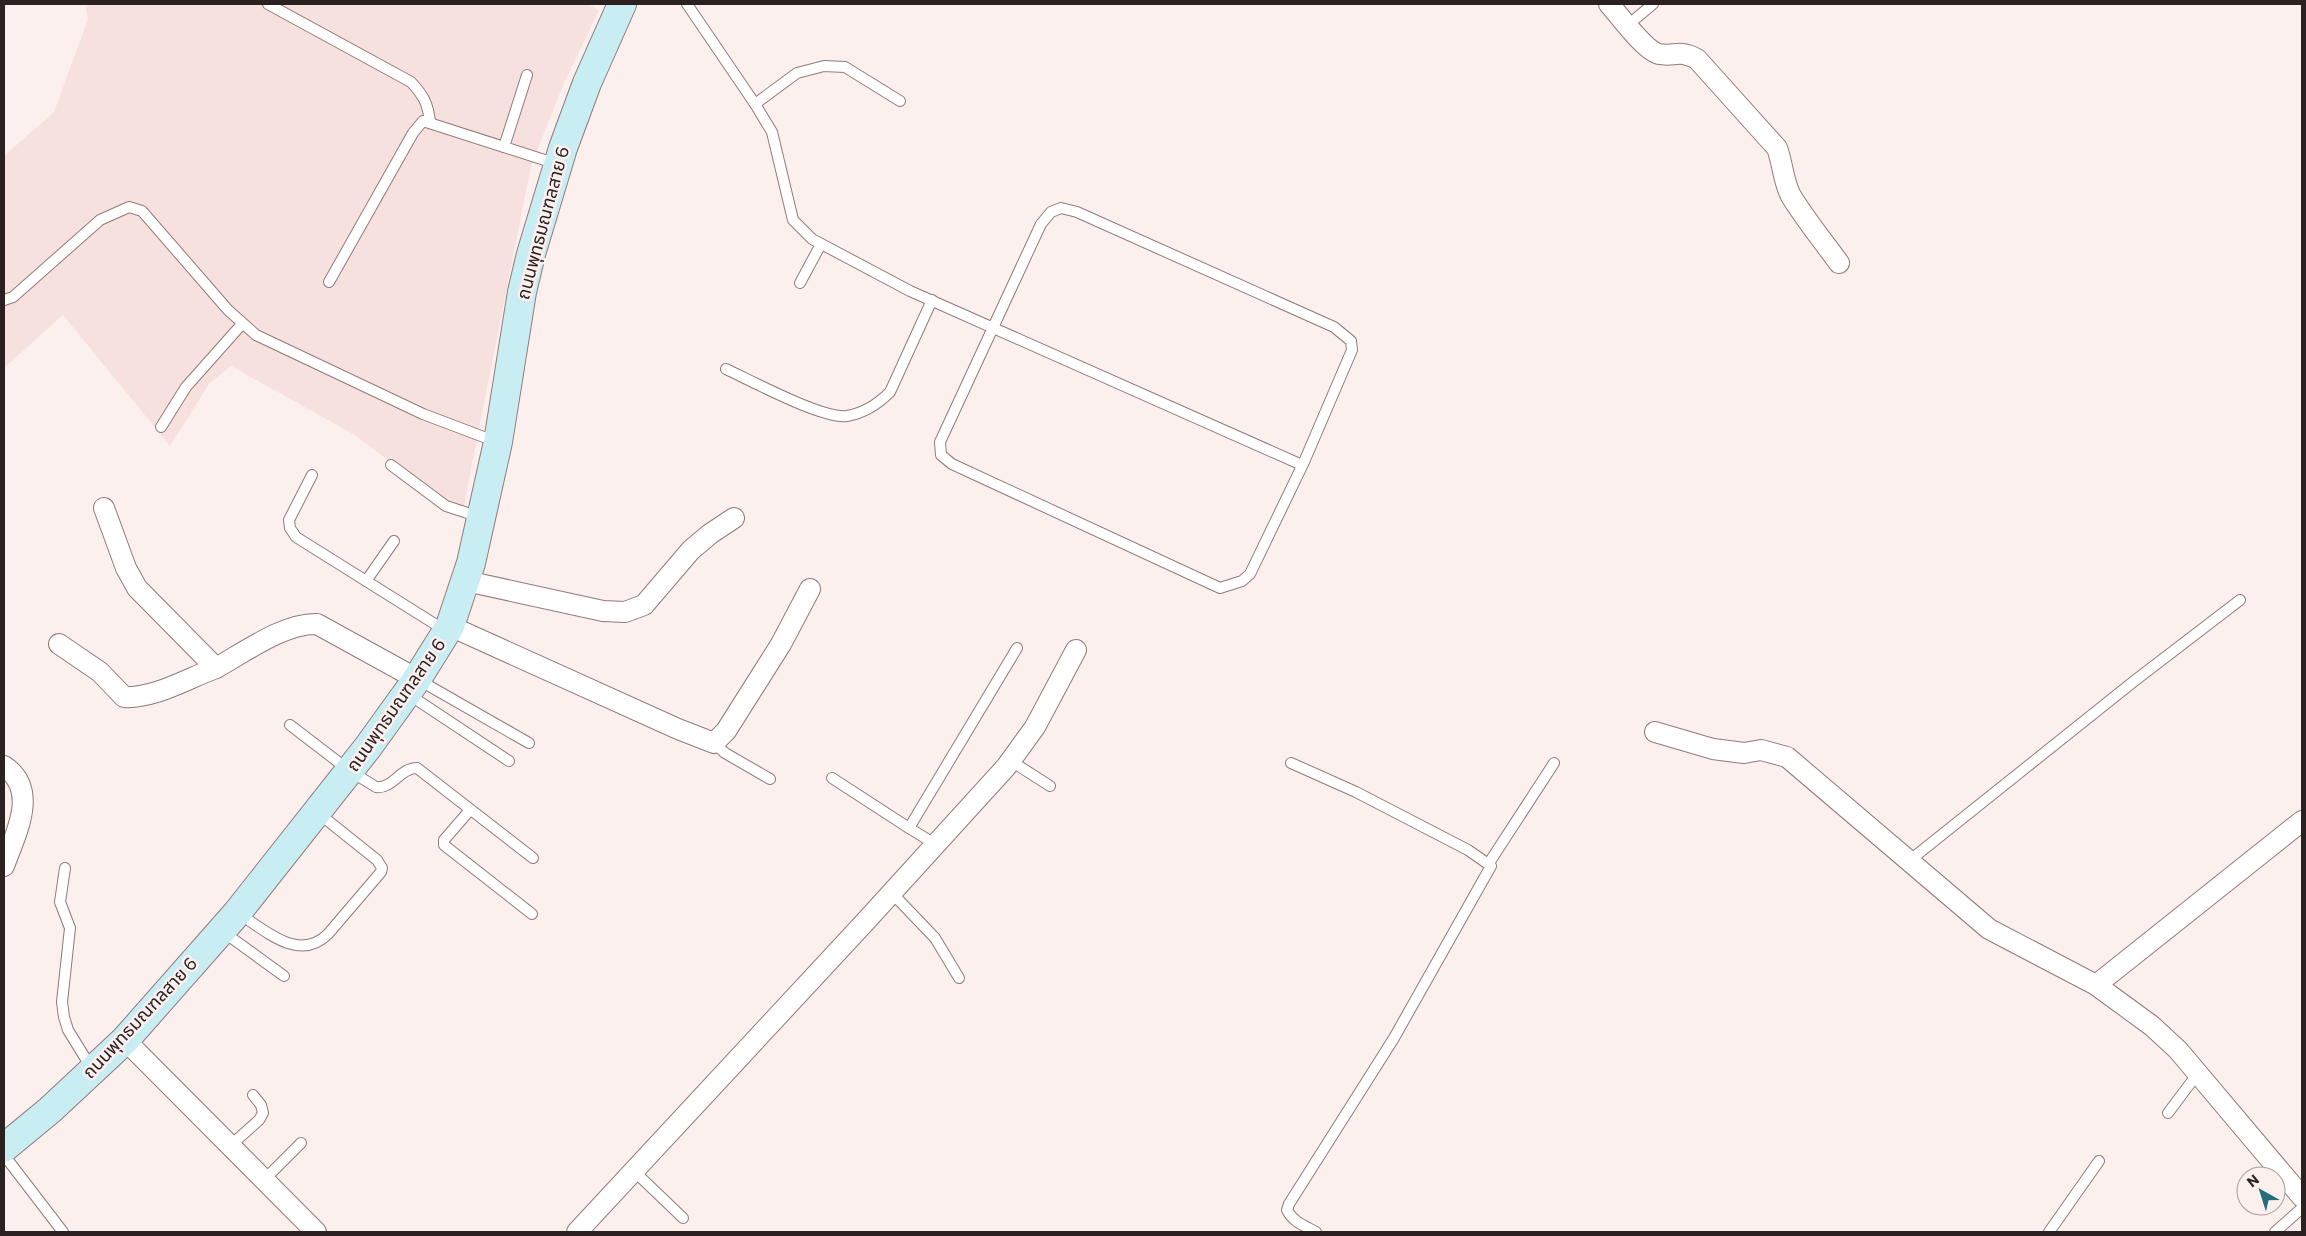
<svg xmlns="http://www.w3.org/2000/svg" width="2306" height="1236" font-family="Commissioner,'Noto Sans Thai',sans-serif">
	<rect width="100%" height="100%" fill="#fcf0ef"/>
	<polygon fill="#f7e1df" points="85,4 587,4 599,10 564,83 531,166 462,515 353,434 231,366 209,384 170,446 63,315 4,368 4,156 54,112 88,19"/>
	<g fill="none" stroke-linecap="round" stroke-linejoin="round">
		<defs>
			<g id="lane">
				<path d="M268,4L411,82C423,95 428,103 430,122"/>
				<polyline points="687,4 755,104 772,132 793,220 812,239 910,291 1302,465"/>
				<polyline points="1628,25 1653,4"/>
				<polyline points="755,104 797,73 824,66 845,67 900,101"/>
				<polyline points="504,147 527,75"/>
				<polygon points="1061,208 1077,212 1334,327 1351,341 1352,350 1304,462 1250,574 1242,581 1220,588 952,464 941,455 940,442 1041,224 1051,212"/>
				<polyline points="329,282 413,133 423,121 557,164"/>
				<polyline points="800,283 821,244"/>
				<polyline points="4,300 13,297 100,220 129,207 142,211 228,310 256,335 423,414 497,442"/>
				<path d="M726,369C752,381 822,419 847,416C865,413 878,404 890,392L932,300"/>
				<polyline points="161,427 186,387 242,324"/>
				<polyline points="391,465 446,506 480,517"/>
				<polyline points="312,475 289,520 290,528 296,537 446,631"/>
				<polyline points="366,581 394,541"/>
				<polyline points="417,679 529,743"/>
				<polyline points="408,694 509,761"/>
				<path d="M290,725L350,771L376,787C393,789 400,768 417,768L533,858"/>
				<polyline points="714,743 725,753 770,779"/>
				<polyline points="1011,761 1050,786"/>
				<path d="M1291,763L1356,792L1468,850L1491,866L1394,1038L1289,1204L1287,1210C1293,1222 1305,1226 1316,1232"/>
				<polyline points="832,778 909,828"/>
				<polyline points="470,810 444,840 444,845 532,914"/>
				<polyline points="935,844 909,828 1017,648"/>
				<polyline points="1909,861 2133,682 2240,600"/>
				<polyline points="1489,863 1554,763"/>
				<polyline points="65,868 60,902 70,928 62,1002 64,1017 68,1030 92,1069"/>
				<polyline points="892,893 935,938 959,978"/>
				<path d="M238,913C265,930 299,963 328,934L381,872L382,868L377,860L317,812"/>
				<polyline points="222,931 284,976"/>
				<polyline points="2168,1113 2198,1073"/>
				<polyline points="230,1146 259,1120 263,1113 261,1105 253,1095"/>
				<polyline points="4,1155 63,1232"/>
				<polyline points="634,1171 683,1218"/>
				<polyline points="264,1180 301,1143"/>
				<polyline points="2049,1232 2099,1161"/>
				<polyline points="2275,1232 2302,1208"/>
			</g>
			<g id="street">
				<path d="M1609,4C1619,15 1645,51 1659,54C1675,57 1679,49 1697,59L1777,148C1783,164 1783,181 1791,196C1805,219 1823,241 1839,263"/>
				<path d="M104,508L126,568L137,588L216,668C245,652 284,623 317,624L417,679"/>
				<polyline points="466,581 603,611 625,612 644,605 691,550 710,534 734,518"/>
				<polyline points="450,626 678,729 714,743 726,731 781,644 810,589"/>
				<path d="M59,644L100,672L124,697C154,699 188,678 216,668"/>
				<polyline points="1655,732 1713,749 1744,753 1761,750 1787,757 1989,929 2096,985 2152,1026 2178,1050 2302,1197"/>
				<path d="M4,766C40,790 15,835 4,866"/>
				<polyline points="2096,985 2302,821"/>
				<polyline points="125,1040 316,1232"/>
				<polyline points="577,1232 865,922 1006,767 1035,727 1076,650"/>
			</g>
			<polyline id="secondary" points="4,1148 50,1110 125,1040 237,913 368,747 417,679 450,626 471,563 498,442 522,292 531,254 563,148 587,83 622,4"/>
		</defs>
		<use href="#lane" stroke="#937a78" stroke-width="12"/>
		<use href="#street" stroke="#937a78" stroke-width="22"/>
		<use href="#secondary" stroke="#937a78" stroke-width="30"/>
		<use href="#lane" stroke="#fff" stroke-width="10"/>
		<use href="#street" stroke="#fff" stroke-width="20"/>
		<use href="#secondary" stroke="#c8edf3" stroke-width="28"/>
	</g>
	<g text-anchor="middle" stroke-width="5" stroke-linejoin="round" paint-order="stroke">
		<g font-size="18" fill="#2b2120" stroke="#fcf0ef">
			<text transform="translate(543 223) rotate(-75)" y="6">ถนนพุทธมณฑลสาย 6</text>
			<text transform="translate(396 705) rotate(-55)" y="6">ถนนพุทธมณฑลสาย 6</text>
			<text transform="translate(140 1018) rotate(-47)" y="6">ถนนพุทธมณฑลสาย 6</text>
		</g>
	</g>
	<rect width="2306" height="1236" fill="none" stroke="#2b2120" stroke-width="10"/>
	<g transform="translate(2261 1191) rotate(321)"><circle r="24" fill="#fcf0ef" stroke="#a89d9c"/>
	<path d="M0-4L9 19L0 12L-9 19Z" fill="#256d7a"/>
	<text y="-8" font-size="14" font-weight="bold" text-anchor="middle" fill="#2b2120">N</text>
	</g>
</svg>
